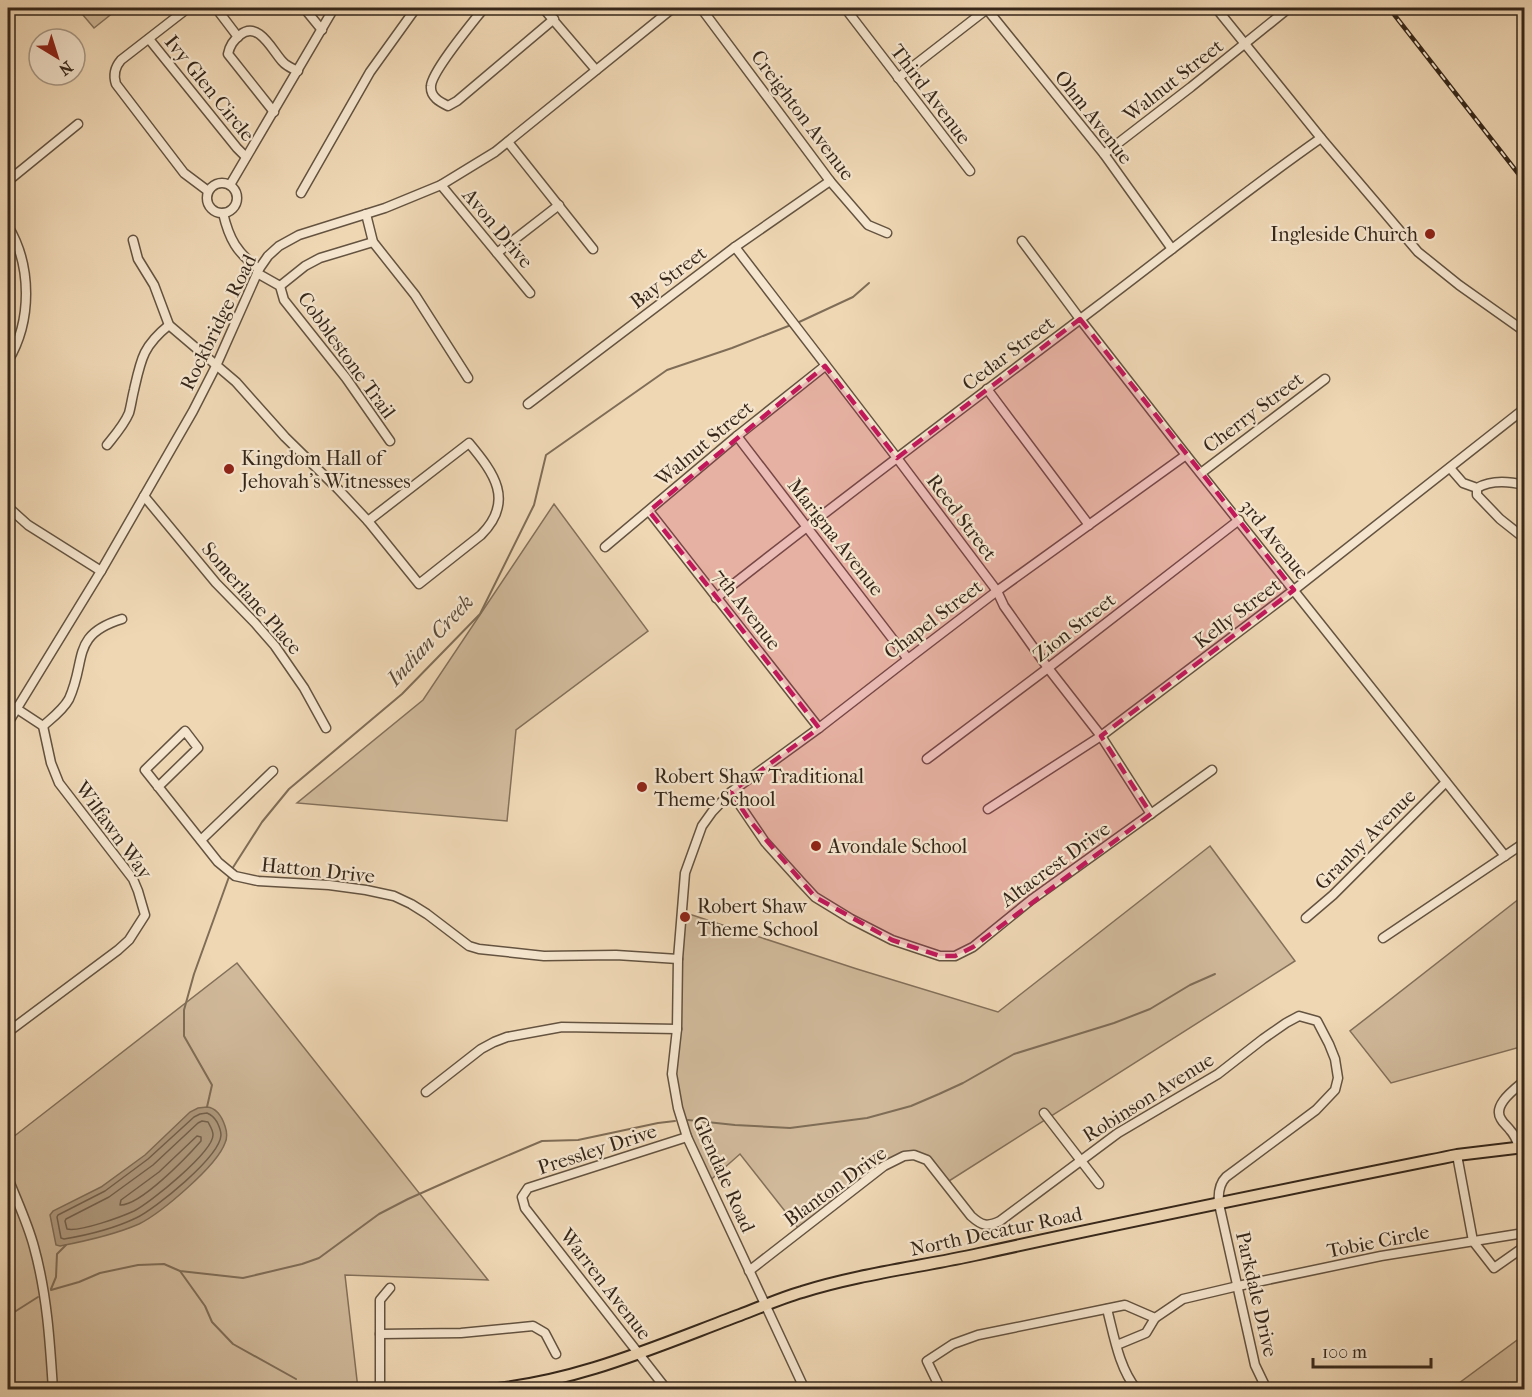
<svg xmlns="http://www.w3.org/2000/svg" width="1532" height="1397" font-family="'IM FELL French Canon',serif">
	<rect width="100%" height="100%" fill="#efd7b4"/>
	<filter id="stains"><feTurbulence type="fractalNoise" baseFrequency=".00333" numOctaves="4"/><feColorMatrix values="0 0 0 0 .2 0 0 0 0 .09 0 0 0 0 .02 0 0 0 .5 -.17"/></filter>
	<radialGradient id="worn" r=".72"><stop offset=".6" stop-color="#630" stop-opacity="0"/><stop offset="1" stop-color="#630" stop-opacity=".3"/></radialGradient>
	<g fill="#d0b99a" stroke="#83705a" stroke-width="1.5">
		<polygon points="77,8 119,8 94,28"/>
		<polygon points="554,504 648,631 516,730 507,821 297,803 423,700"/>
		<polygon points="1210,846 1295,961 949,1181 920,1157 891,1161 799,1229 740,1154 706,1184 679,1121 672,1066 683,912 857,969 998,1012"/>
		<polygon points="1524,895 1524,1046 1391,1083 1350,1031"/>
		<polygon points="237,963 488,1280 345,1275 358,1389 8,1390 8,1141"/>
		<polygon points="1524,1335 1524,1389 1451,1389"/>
	</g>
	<path fill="#b09b80" stroke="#7f6d57" stroke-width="1.5" d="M207,1107C217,1108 222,1117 225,1126C227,1132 228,1137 225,1143C217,1166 161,1213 139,1224C114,1235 86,1241 60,1246L56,1245L50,1215L53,1211L101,1187L145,1155L190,1112L198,1108Z"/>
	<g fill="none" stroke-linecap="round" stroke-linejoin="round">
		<g stroke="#73614d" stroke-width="1.5">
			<path d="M207,1113C212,1115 214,1117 217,1122C219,1126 221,1131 221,1135C220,1157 155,1209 136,1218C113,1229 88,1235 64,1239L61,1238L57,1217L58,1215L105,1191L148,1159L194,1117L200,1114Z"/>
			<path d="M202,1121L208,1122C210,1126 213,1130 213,1135C213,1152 150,1203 134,1211C121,1217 80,1232 67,1229L65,1221L66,1219L109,1197L153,1165L198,1123Z"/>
			<path d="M197,1136L201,1137V1141C187,1157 140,1206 120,1205L121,1200L159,1172Z"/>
		</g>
		<g stroke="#7f6d57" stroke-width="2">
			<polyline points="797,323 853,297 869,283"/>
			<polyline points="232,869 262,822 289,789 402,694 480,614 534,505 546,455 667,370 732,348 791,325"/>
			<polyline points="207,1107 212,1085 184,1036 184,1010 194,974 230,874"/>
			<polyline points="688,1120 735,1125 790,1128 867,1118 911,1106 939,1094 963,1083 1014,1054 1114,1023 1150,1009 1190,985 1215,974"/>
			<polyline points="180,1271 205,1306 212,1322 233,1344 296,1379"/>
			<polyline points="51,1289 56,1277 57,1254 66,1245"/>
			<polyline points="51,1290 79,1282 100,1273 138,1265 164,1264 180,1271 243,1278 302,1264 319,1258 379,1214 408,1199 464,1174 542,1141 578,1140 658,1123 675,1121"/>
			<polyline points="8,1316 38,1297"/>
		</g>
		<defs>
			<g id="minor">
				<path d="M188,8L121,60C115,67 113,75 116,84L184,173L208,191"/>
				<polyline points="216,8 238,37"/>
				<polyline points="304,8 322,30"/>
				<path d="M484,8C473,22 432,71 431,86C430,97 440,102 448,106L457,101L554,19"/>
				<polyline points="543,8 596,70"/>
				<polyline points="701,8 830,181 868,225 887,233"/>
				<polyline points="845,8 970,171"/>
				<polyline points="986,8 1104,154 1172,249"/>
				<polyline points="1216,8 1321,138 1418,252 1459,285 1524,331"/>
				<polyline points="149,39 237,148 246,157"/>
				<polyline points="898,78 987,9"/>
				<path d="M274,112L228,54C230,45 233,41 240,35C258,20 272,50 282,61C286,66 291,68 298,71"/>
				<polyline points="508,142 593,249"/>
				<polyline points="1104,154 1191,87 1289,8"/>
				<polyline points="8,181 78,124"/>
				<circle cx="222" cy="198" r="15"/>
				<polyline points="230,185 334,8"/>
				<polyline points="441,185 530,293"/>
				<polyline points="301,193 370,72 416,8"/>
				<path d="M223,213C229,239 237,253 259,269"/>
				<polyline points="366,214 373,242 415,295 468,378"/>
				<path d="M8,226C32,266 32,321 8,361"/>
				<polyline points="133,240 138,259 154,285 169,325 236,382 285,437 338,489 368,521"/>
				<polyline points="1022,241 1080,319 1186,455 1505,856"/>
				<polyline points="735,247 897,458 997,591 1004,606 1048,668 1101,736 1151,814"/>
				<polyline points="497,253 559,205"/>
				<polyline points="257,273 280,286 284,300 346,378 390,441"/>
				<polyline points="280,286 305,266 320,258 373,242"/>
				<polyline points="987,389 1089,525"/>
				<polyline points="528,404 735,247 830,181"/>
				<polyline points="737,436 908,659"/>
				<path d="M469,443C494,473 515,501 481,535L419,584L368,521Z"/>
				<path d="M107,445C115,435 124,425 129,413C131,406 132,398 134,390C141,359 143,346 169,325"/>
				<path d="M1450,468L1463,483L1477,488C1491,480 1508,481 1524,485"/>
				<polyline points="1201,473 1325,379"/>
				<polyline points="1477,488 1477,495 1500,519 1524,538"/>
				<polyline points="144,496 216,583 255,623 275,646 304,688 326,728"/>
				<polyline points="8,507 28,525 101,571"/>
				<polyline points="649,511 819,728"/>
				<polyline points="605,547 737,436 825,366"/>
				<path d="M716,598C842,498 971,402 1099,305C1173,249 1245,191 1321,138"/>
				<polyline points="8,703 43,726 51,763 59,783 133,879 138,891 145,915 129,940 118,950 8,1032"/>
				<polyline points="8,723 101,571 193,411 216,366 259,269 268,256 279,246 299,235 385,208 441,185 495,152 673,8"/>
				<path d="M43,726C52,718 63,710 69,699C87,660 70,635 122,619"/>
				<polyline points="927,759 1048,668 1239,520"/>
				<polyline points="158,787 198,748 185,731 145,770 218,862 235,876 258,881 329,885 366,890 394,896 411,904 427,914 469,946 479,949 544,956 616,955 678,959"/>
				<polyline points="731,792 765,842 801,882 815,897 851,919 892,940 940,956 955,956 973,947 1031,900 1212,770"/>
				<polyline points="988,809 1101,736 1294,590 1524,409"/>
				<polyline points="201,840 273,771"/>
				<polyline points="1306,918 1333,895 1446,782"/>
				<polyline points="1383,938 1524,843"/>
				<polyline points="426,1092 481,1049 494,1042 507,1037 562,1027 677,1029"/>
				<polyline points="1044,1113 1099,1184"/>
				<path d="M1519,1147C1517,1141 1515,1135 1510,1130C1507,1126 1503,1123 1501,1119C1492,1105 1515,1089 1524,1081"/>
				<polyline points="1457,1155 1473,1241 1494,1268 1521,1249 1524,1240"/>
				<path d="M8,1178C17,1201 28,1224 34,1247C47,1294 50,1342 53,1390"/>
				<path d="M749,1271L884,1166L904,1156L914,1155L927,1160L971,1216C982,1226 987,1227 1000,1221L1118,1133L1218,1074L1263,1039L1286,1023L1299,1016L1317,1021L1329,1044L1335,1059L1338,1078L1335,1090L1316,1110L1226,1177C1219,1184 1218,1194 1219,1204L1255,1365L1267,1390"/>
				<path d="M1107,1309C1114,1336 1119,1368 1137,1390"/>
				<polyline points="380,1334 461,1333 533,1326 545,1333 556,1354"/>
				<polyline points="1117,1345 1146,1333 1155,1318"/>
				<polyline points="380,1390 380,1300 390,1288"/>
				<polyline points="667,1390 525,1208 522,1197 528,1188 687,1137"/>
				<polyline points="805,1390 687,1137 678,1108 672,1074 677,1029 678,959 685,873 702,826 712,812 731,792 819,728 908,659 997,591 1186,455"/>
				<polyline points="941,1390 927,1361 953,1344 978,1335 1125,1305 1155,1318 1183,1299 1238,1286 1381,1256 1524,1233"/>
			</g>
			<path id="major" d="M485,1390C575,1383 657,1346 740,1315C761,1307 781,1298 802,1292C859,1274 920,1267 979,1254C1138,1219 1298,1187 1457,1155L1524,1147"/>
		</defs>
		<use href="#minor" stroke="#645340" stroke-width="11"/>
		<use href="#major" stroke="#36271a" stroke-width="14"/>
		<use href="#minor" stroke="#f5e5ce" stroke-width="8"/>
		<use href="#major" stroke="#efd7b4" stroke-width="10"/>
		<defs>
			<polyline id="rail" points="1389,8 1524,181"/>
		</defs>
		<use href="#rail" stroke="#36271a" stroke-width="4.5"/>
		<use href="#rail" stroke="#f5e5ce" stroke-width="2" stroke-dasharray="7" stroke-linecap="butt"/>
	</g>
	<path fill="#c2185b" fill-opacity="0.2" stroke="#c2185b" stroke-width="4.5" stroke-dasharray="12 8" stroke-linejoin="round" d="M1080,319L1294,590L1101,736L1151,814L973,947L955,956H940L892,940L815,897L750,821L731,792L819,728L649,511L825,366L897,458Z"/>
	<g fill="#8f2418" stroke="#f5e5ce" stroke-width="2">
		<circle cx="1430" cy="234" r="6"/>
		<circle cx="229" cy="469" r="6"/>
		<circle cx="642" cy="787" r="6"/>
		<circle cx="816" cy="846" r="6"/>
		<circle cx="685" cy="917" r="6"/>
	</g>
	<g text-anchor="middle" stroke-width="4.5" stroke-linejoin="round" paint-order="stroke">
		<g font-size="20" fill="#36271a" stroke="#f5e5ce">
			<text transform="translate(1173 80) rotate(-38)" y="7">Walnut Street</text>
			<text transform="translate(210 88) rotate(51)" y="7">Ivy Glen Circle</text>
			<text transform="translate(931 94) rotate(53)" y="7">Third Avenue</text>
			<text transform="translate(803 115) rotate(53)" y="7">Creighton Avenue</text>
			<text transform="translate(1094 117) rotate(52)" y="7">Ohm Avenue</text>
			<text transform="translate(498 228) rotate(50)" y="7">Avon Drive</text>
			<text transform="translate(668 277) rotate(-37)" y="7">Bay Street</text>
			<text transform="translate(218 322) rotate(-64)" y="7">Rockbridge Road</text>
			<text transform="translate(1008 353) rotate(-37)" y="7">Cedar Street</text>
			<text transform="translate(347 355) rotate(54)" y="7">Cobblestone Trail</text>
			<text transform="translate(1253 412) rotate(-37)" y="7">Cherry Street</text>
			<text transform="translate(704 443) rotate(-40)" y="7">Walnut Street</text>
			<text transform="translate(962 517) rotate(53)" y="7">Reed Street</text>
			<text transform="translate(836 537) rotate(52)" y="7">Marigna Avenue</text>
			<text transform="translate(1275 539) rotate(51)" y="7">3rd Avenue</text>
			<text transform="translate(252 598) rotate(49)" y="7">Somerlane Place</text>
			<text transform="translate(747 609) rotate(52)" y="7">7th Avenue</text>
			<text transform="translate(1237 613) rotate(-37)" y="7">Kelly Street</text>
			<text transform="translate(933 619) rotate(-37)" y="7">Chapel Street</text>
			<text transform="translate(1074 627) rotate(-38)" y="7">Zion Street</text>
			<text transform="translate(114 830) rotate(54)" y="7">Wilfawn Way</text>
			<text transform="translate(1365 839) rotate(-45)" y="7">Granby Avenue</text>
			<text transform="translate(1055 864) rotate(-36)" y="7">Altacrest Drive</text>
			<text transform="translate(318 870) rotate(6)" y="7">Hatton Drive</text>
			<text transform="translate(1148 1097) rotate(-32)" y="7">Robinson Avenue</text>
			<text transform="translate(597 1149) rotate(-18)" y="7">Pressley Drive</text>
			<text transform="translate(724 1174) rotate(66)" y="7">Glendale Road</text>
			<text transform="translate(835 1186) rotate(-36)" y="7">Blanton Drive</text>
			<text transform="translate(996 1231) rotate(-12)" y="7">North Decatur Road</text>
			<text transform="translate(1378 1241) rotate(-11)" y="7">Tobie Circle</text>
			<text transform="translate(606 1284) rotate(52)" y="7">Warren Avenue</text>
			<text transform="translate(1257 1294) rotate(77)" y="7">Parkdale Drive</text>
		</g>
		<g font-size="20" fill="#36271a" stroke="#f5e5ce" text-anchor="start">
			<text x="1418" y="241" text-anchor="end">Ingleside Church</text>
			<text x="241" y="465">Kingdom Hall of<tspan x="241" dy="23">Jehovah’s Witnesses</tspan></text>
			<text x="654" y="783">Robert Shaw Traditional<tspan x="654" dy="23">Theme School</tspan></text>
			<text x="828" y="853">Avondale School</text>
			<text x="697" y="913">Robert Shaw<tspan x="697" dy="23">Theme School</tspan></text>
		</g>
		<g font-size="21" font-style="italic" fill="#5b4a39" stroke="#f5e5ce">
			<text transform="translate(430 640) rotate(-47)" y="7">Indian Creek</text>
		</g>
	</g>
	<rect width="1532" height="1397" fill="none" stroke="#efd7b4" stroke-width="30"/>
	<rect x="9" y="9" width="1514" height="1379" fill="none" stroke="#36271a" stroke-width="3"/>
	<rect x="15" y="15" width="1502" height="1367" fill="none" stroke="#36271a" stroke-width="1.5"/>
	<g transform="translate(57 57) rotate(142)"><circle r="28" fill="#f5e5ce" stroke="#a99986" stroke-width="1.5"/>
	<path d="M0-4.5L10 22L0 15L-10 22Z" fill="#8f2418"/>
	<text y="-9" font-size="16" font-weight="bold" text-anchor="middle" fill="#36271a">N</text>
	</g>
	<path d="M1313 1358v9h118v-9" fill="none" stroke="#36271a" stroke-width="3"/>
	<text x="1322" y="1358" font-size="18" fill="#36271a" stroke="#f5e5ce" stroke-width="4.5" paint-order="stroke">100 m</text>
	<rect width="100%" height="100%" filter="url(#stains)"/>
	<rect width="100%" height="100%" fill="url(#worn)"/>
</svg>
